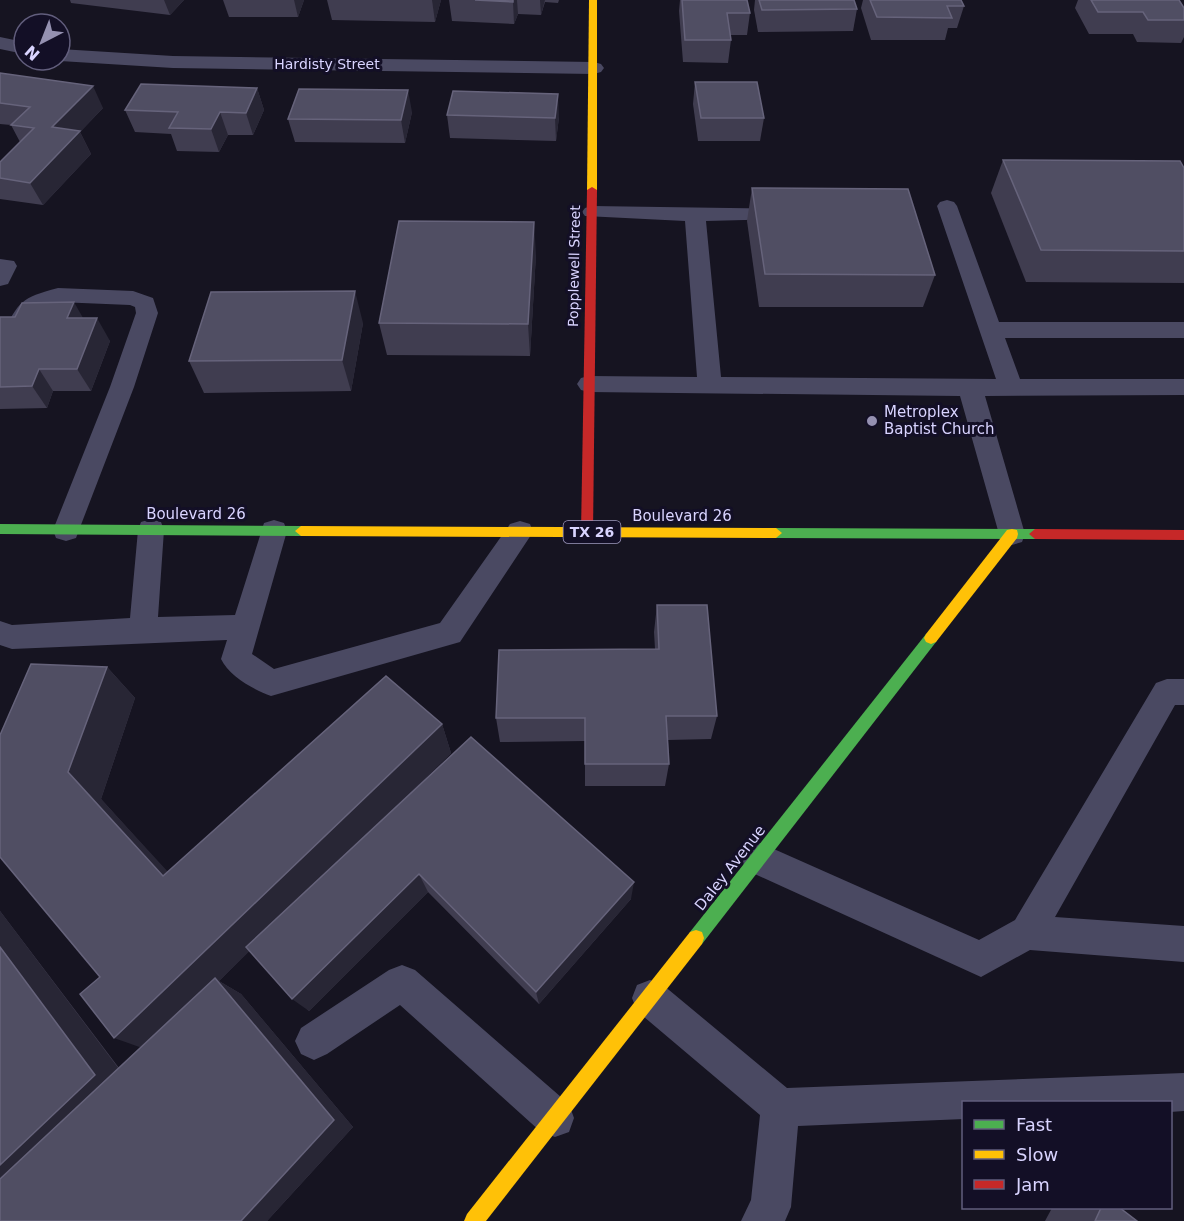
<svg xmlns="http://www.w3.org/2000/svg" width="1184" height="1221" font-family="'DejaVu Sans',sans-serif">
	<rect width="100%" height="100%" fill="#161421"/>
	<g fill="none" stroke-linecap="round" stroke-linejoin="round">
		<g fill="#4a4962" fill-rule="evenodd">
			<polygon points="947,200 954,202 957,206 999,322 1184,322 1184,338 1005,338 1020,379 1184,379 1184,395 985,396 1025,534 1022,542 1012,545 1002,542 999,534 960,396 589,392 581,390 577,384 581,378 589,376 697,377 685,221 585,216 582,212 585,208 592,206 793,209 796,213 793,217 786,219 706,221 721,377 996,379 937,206 940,202"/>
			<polygon points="0,259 14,261 17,266 8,284 0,286"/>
			<path d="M58,288L133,291L153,298L158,313L134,387L79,530L76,538L66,541L56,538L53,530L110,387L136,313L135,307L130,305L58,302C34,309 33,320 21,339L13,342L5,339L2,334C20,301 20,298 58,288Z"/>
			<path d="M151,519L161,522L164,530L158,617L235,615L264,523L274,520L284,523L287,531L252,654L274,669L440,623L510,524L520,521L530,524L533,532L460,642L271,696C254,690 229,676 221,659L227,640L12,649L0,645V621L12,625L130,618L138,530L141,522Z"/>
			<polygon points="1167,679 1184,679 1184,705 1175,705 1055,917 1184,926 1184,962 1030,950 981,977 746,870 741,858 746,846 758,842 979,940 1015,920 1156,683"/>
			<polygon points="402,965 415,970 569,1104 574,1118 569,1132 555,1137 541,1132 400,1005 327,1054 314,1060 301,1054 295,1041 301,1028 389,970"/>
			<polygon points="650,980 663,985 787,1088 1184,1073 1184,1111 1170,1112 1170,1102 964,1102 964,1119 798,1126 791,1207 785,1221 741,1221 751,1200 760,1115 637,1011 632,998 637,985"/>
		</g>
		<g fill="#4a4962" fill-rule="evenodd">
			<polygon points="0,37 24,42 24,54 0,49"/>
			<polygon points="60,49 173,56 594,62 601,64 604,68 601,72 594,74 173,68 60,61 56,60 60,60"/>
		</g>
		<g fill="#4caf50" fill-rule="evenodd">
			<polygon points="0,524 301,526 307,531 301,536 0,534"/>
			<polygon points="776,528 1035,529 1041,534 1035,539 776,538 770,533"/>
			<polygon points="931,632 936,634 938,638 936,642 702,944 696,946 690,944 688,938 690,932 926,634"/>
		</g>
		<g fill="#ffc107" fill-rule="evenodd">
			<polygon points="589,0 597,0 597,190 592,193 587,190"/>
			<polygon points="301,526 776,528 782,533 776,538 301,536 295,531"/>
			<polygon points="1012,529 1017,530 1018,534 1017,538 936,642 931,644 926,642 924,638 926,634 1007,530"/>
			<polygon points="696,930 702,932 704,938 702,944 486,1221 464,1221 467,1214 690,932"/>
		</g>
		<g fill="#c62828" fill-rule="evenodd">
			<polygon points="592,187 597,190 593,532 587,537 581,532 587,190"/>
			<polygon points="1035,529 1184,530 1184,540 1035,539 1029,534"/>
		</g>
	</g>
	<g fill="#403d50">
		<polygon points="70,0 184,0 170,15 71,3"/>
		<polygon points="223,0 304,0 298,17 229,17"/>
		<polygon points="327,0 441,0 435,22 332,20"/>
		<polygon points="449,0 559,0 558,3 545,2 541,15 518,14 514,24 452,21"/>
		<polygon points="680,0 747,0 750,13 747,35 730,35 731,40 728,63 683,62 679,11"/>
		<polygon points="755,0 854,0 857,9 853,31 758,32 754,10"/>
		<polygon points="863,0 961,0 964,6 957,28 948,28 945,40 871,40 861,8"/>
		<polygon points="1078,0 1179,0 1184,8 1184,37 1181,43 1137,42 1133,34 1089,34 1075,8"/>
		<polygon points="0,73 103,108 80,132 91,154 43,205 0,199 0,162 20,142 11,125 0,124"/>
		<polygon points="695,82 764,118 760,141 698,141 693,104"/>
		<polygon points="257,88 264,110 253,135 228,135 219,152 177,151 171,134 135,132 125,110"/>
		<polygon points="412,112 405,143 295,142 288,119"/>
		<polygon points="447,115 559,117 556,141 450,138"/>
		<polygon points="1003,160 1184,168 1184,283 1026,282 991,193"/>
		<polygon points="752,188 935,275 923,307 759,307 747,221"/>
		<polygon points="536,254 530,356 387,355 379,323"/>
		<polygon points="0,317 83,318 110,341 91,391 53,391 47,408 0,409"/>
		<polygon points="363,323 351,391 204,393 189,361"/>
		<polygon points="657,605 717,716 711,739 668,740 669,764 665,786 585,786 585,741 500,742 496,718 655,649 654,632"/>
		<polygon points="107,667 135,698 101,799 167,872 442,724 451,753 393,810 631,899 539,1004 428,892 309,1011 249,951 219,981 241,994 353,1127 267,1221 0,1221 0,911 119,1068 141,1047 100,977 0,857"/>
		<polygon points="1052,1208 1120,1208 1137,1221 1045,1221"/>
	</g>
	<g fill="#282635">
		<polygon points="164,0 184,0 170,15"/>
		<polygon points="294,0 304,0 298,17"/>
		<polygon points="432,0 441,0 435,22"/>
		<polygon points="513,0 517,0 518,14 514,24 513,2"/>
		<polygon points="540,0 545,0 541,15"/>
		<polygon points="93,86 103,108 80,132 91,154 43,205 30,183 52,127"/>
		<polygon points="257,88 264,110 253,135 246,113"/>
		<polygon points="408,90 412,112 405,143 401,120"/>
		<polygon points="558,94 559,117 556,141 555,118"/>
		<polygon points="220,112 228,135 219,152 211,129"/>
		<polygon points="534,222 536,254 530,356 528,324"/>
		<polygon points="355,291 363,323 351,391 342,360"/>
		<polygon points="74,302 87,325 67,318"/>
		<polygon points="97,318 110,341 91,391 77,369"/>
		<polygon points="39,369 53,391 47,408 32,386"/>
		<polygon points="107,667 135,698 101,799 191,897 163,876 68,772"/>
		<polygon points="442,724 451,753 219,981 241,994 353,1127 267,1221 241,1221 148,1050 114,1038"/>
		<polygon points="419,874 428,892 309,1011 292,999"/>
		<polygon points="634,882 631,899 539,1004 536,992"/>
		<polygon points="0,911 131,1085 0,1212"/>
	</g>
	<g fill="#504e63" stroke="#66637b" stroke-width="1.5">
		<polygon points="475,0 513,0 513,2"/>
		<polygon points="682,0 747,0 750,13 727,13 731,40 685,40"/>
		<polygon points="759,0 854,0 857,9 762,10"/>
		<polygon points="870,0 961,0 964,6 947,6 952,18 877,17"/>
		<polygon points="1091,0 1179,0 1184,8 1184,20 1148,20 1143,12 1098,12"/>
		<polygon points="0,73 93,86 52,127 80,131 30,183 0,178 0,162 34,128 11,125 30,107 0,103"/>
		<polygon points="695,82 757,82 764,118 701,118"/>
		<polygon points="141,84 257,88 246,113 220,112 211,129 169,128 178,112 125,110"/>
		<polygon points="299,89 408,90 401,120 288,119"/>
		<polygon points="453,91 558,94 555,118 447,115"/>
		<polygon points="1003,160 1180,161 1184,168 1184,251 1041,250"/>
		<polygon points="752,188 908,189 935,275 765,274"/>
		<polygon points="399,221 534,222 528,324 379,323"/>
		<polygon points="355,291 342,360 189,361 211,292"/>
		<polygon points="74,302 67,318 97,318 77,369 39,369 32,386 0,387 0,317 15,317 22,303"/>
		<polygon points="657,605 707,605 717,716 666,716 669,764 585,764 585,718 496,718 499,650 659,649"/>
		<polygon points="31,664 107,667 68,772 163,876 386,676 442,724 114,1038 80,994 100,977 0,857 0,735"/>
		<polygon points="471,737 634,882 536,992 419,874 292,999 246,947"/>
		<polygon points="0,947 95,1075 0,1165"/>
		<polygon points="215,978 334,1120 241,1221 0,1221 0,1179"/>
		<polygon points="1101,1208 1120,1208 1137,1221 1095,1221"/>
	</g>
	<circle fill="#9591b1" stroke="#130f26" stroke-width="2" cx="872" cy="421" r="6"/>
	<g text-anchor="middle" stroke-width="6" stroke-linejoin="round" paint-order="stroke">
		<g font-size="14" fill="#d9d4ff" stroke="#130f26">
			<text x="327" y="69">Hardisty Street</text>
			<text transform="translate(574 266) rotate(-89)" y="5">Popplewell Street</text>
		</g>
		<rect fill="#130f26" stroke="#9e99be" stroke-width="1.5" x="563.5" y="521" width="57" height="22" rx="4.5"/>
		<g font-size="14" font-weight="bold" fill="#d9d4ff">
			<text x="592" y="537">TX 26</text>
		</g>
		<g font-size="15" fill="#d9d4ff" stroke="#130f26" text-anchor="start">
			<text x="884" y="417">Metroplex<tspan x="884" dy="17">Baptist Church</tspan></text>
		</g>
		<g font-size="15" fill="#d9d4ff" stroke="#130f26">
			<text x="196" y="519">Boulevard 26</text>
			<text x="682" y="521">Boulevard 26</text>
			<text transform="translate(730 868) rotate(-52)" y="5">Daley Avenue</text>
		</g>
	</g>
	<rect x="962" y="1101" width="210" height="108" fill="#130f26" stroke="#625e7d" stroke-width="1.5"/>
	<rect x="974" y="1120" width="30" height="9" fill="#4caf50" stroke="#625e7d" stroke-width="1.5"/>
	<text x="1016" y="1131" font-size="18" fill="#d9d4ff">Fast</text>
	<rect x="974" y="1150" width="30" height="9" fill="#ffc107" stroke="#625e7d" stroke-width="1.5"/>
	<text x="1016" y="1161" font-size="18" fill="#d9d4ff">Slow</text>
	<rect x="974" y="1180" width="30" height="9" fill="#c62828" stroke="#625e7d" stroke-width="1.5"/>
	<text x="1016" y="1191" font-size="18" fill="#d9d4ff">Jam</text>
	<g transform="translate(42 42) rotate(222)"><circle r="28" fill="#130f26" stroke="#625e7d" stroke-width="1.5"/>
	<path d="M0-4.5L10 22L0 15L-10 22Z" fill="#9591b1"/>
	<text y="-9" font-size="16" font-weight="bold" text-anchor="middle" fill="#d9d4ff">N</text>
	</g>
</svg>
